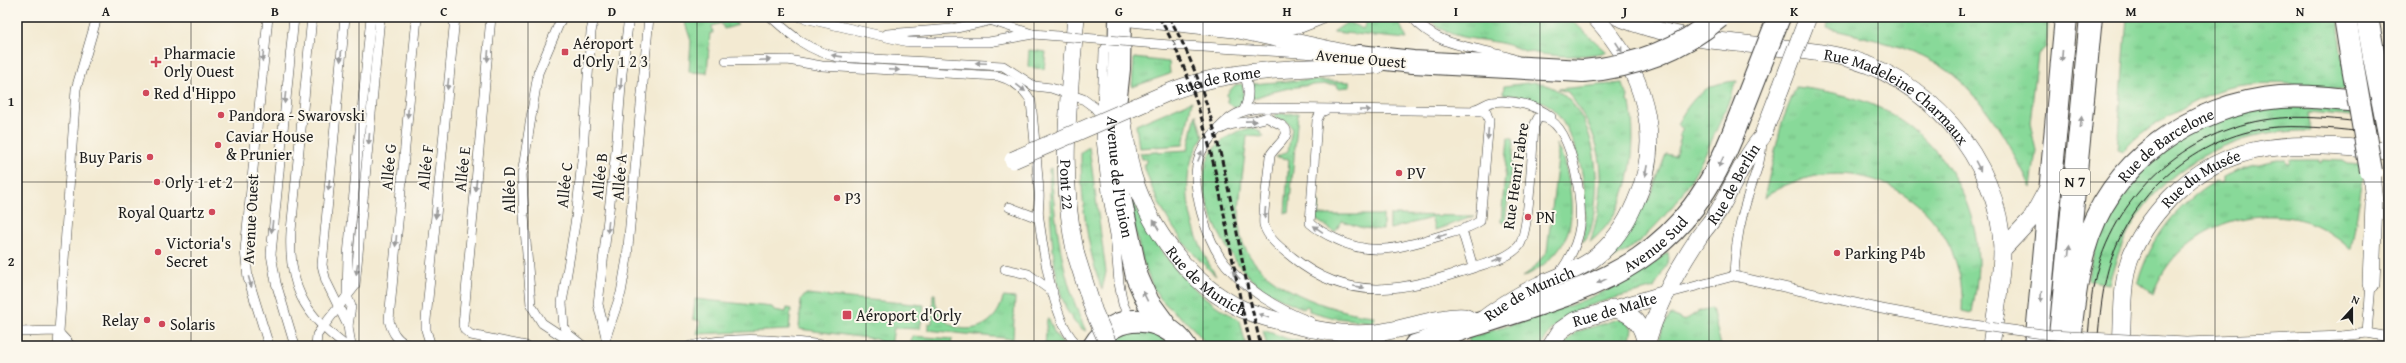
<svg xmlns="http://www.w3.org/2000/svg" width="2406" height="363" font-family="'Gentium Book Plus',serif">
	<defs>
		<pattern id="grass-tufts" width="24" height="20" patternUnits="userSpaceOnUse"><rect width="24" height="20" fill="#88d999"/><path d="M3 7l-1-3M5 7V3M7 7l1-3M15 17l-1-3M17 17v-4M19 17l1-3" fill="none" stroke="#75ba83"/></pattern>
	</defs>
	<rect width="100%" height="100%" fill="#fbf7ec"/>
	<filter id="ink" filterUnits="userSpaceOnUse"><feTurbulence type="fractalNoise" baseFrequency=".025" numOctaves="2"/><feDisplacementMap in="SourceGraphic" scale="8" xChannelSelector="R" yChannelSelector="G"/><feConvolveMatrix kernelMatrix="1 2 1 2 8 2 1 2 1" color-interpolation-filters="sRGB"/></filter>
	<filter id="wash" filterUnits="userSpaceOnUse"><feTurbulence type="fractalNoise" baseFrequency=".012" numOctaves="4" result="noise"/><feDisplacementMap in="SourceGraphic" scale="16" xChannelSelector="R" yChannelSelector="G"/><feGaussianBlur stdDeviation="0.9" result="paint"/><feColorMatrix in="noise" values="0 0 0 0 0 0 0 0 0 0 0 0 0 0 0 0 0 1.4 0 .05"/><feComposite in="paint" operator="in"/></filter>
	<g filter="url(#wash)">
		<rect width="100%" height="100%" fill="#f3ead2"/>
		<g fill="url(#grass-tufts)" stroke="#527a5a">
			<polygon points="683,17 728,17 738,25 724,29 721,23 712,26 713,33 710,33 707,73 689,72 691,41"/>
			<polygon points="1369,17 1396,17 1407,39 1333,32 1348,22 1363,29"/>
			<path d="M1426,17H1568L1607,52C1580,58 1551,57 1525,51C1518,49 1511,45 1505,44C1472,36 1454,43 1426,17Z"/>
			<path d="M1828,17H2049L2046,47L2038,54L2030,123L2036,151L2031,187C2003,132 1973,73 1911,51C1884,41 1855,35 1826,28Z"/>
			<path d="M2127,17H2337L2348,90C2310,86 2269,79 2232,87C2212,91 2194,102 2176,112C2156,122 2137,134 2123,152L2117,150Z"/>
			<polygon points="2381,17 2389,17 2389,49"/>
			<polygon points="1029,50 1046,52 1044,69 1028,67"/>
			<polygon points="1134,58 1169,62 1170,74 1132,87"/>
			<path d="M1303,80L1350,82V87L1338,88L1337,84C1309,84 1278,88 1252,99V84Z"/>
			<path d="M1737,81C1713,140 1692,193 1644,237C1628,252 1608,261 1590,272L1644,198L1649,200L1666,154L1675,156L1681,137L1679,136L1683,129L1677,124C1693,97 1704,83 1737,81Z"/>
			<path d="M1535,82C1591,92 1602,165 1594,212C1593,221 1591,237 1582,242C1589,203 1585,165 1567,130C1562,120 1554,107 1543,102C1537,99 1526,101 1519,100V96L1503,94L1504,86Z"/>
			<path d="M1622,83L1628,96L1627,101L1630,103C1638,149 1631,211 1590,242C1601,210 1606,172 1595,140C1589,122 1578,107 1568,92L1558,89Z"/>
			<path d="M1242,84C1245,92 1245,106 1234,108L1228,102L1227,94L1235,85Z"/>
			<path d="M1796,87C1829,91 1862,97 1891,114C1944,144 1977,202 1978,262C1978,279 1975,296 1972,313L1962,311C1967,233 1902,166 1823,175C1802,178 1780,185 1764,198L1782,122Z"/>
			<polygon points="1192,101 1183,145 1139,148 1136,125"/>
			<path d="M2272,107L2351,109L2352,116L2308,112L2311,131C2211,129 2132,186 2109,284L2087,280C2092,260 2102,223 2113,206C2137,167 2179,134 2222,118C2238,112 2256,110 2272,107Z"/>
			<polygon points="1298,113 1289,213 1285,213 1289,159 1276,157 1288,151 1292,128 1287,121 1275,118 1275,114"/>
			<path d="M1196,114L1203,137C1173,179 1192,237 1216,276C1181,245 1158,210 1144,166L1147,159H1142L1140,153L1188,150Z"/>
			<path d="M1254,128L1259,130L1264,137L1247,136C1245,162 1234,218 1242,241C1258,287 1331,312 1374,316L1373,322L1335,318L1309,311V307L1306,306L1304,309C1286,301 1265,292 1251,279C1223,251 1180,174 1221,142C1230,134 1242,129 1254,128Z"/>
			<polygon points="1508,137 1513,138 1514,144 1505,223 1501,222"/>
			<path d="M1556,144C1568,163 1575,206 1569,228C1564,249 1542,270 1522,277L1533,269L1547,251L1558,158Z"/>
			<path d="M1089,147L1104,257L1106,272L1102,290C1086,245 1081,199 1081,152Z"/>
			<path d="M2277,160H2285L2286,164H2289L2290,160H2318V162L2321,163L2322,160L2343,161L2348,164L2361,165L2363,179L2351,250C2339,239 2326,229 2311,223C2249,201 2175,231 2153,294L2138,282C2150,239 2178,203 2216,181L2220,183L2223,182V177L2250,166Z"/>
			<path d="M1051,168C1055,224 1062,280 1086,331C1048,315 1051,206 1049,169Z"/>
			<path d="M1130,193C1153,247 1187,293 1240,320L1246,346H1206C1194,323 1176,317 1160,298C1144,279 1131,218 1130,193Z"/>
			<polygon points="1317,202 1319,202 1319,215 1383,215 1383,230 1362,228 1342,221 1335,232 1315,219"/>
			<polygon points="1390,215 1468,216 1475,216 1435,230 1431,218 1390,229"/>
			<path d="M1668,252L1669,259L1654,288C1617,299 1557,305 1542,346H1463L1470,344L1468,338C1538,316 1611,299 1668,252Z"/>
			<polygon points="806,294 924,305 920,329 894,328 891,346 875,339 799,329 801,300"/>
			<path d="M933,294H935C934,339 995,341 1003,297L1015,298L1013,339L928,330V324L932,323Z"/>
			<polygon points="695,299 772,307 774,310 786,312 787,308 791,309 789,330 697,334 700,321 693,319"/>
			<polygon points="1712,308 1721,346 1657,346 1664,325 1671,314 1684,321 1699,311"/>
			<polygon points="1047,319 1049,319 1054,332 1064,346 1045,346"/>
			<polygon points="1618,319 1625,320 1632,328 1629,346 1562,346 1576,332"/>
			<polygon points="1263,330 1288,339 1324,346 1267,346"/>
			<path d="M1149,331L1161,337L1173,346H1108C1121,332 1131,332 1149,331Z"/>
			<polygon points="912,336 952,339 951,346 910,346"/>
		</g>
	</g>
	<g filter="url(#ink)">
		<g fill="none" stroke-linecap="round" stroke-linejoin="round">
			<defs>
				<g id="lane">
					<polyline points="268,17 245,250 248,278 269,346"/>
					<polyline points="294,17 271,254 276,283 295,346"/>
					<path d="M312,17L291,231C288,285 303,314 346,346"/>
					<polyline points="345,17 322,265 326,281 348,326"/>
					<polyline points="491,17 463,325 465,330 471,335 526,346"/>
					<polyline points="562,17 538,73 522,175 524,216 531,305 542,323 577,346"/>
					<path d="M771,17C793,37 808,50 837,57L1003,66L1034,86L1051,88L1083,99L1094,107L1102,117"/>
					<polyline points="800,17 908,42 989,42 1033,34"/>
					<polyline points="970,17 985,19"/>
					<path d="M1412,17C1441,51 1479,45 1516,60"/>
					<polyline points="987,19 1032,34"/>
					<polyline points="887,34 952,29 992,20"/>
					<polyline points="1114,35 1104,51 1101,139 1107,193 1115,235 1119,283 1123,304 1131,321"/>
					<polyline points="1170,45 1316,54"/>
					<path d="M726,61L788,60L822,66L998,76C1012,80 1024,88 1031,101C1034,132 1037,162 1039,192C1040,201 1037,210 1039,219C1043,250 1054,330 1080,346"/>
					<path d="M1244,74C1249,87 1250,97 1244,110"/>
					<path d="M1475,109C1481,108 1486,103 1492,102C1511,99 1537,105 1551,117"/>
					<path d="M1221,129C1235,120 1252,124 1267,117C1272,121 1277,122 1281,125C1297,134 1272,148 1270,156C1269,169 1262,216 1264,225C1268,239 1282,249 1292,257C1350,305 1405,290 1470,269C1486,263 1508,259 1519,246C1530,231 1532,148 1534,126L1538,118C1572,112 1583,203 1580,226C1578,243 1569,260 1559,274"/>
					<polyline points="1009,207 1038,218"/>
					<polyline points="1462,230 1473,267"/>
					<polyline points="1005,269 1028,274 1053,292"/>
					<path d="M1666,294L1734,276C1735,249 1739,224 1747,199C1753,178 1762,162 1762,139"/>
					<path d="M1311,322C1280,310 1248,291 1226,265C1207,242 1189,186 1199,158C1202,147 1210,138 1217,130C1230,116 1240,110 1259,108L1481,111L1486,112L1489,121L1480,221C1469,229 1453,232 1440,236C1402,247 1373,258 1336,239C1327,235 1318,230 1310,223L1317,120L1321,112L1326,110"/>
					<polyline points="17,332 57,331 71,346"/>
					<polyline points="2367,333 2371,284"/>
					<polyline points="2342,336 2367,333 2389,337"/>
					<polyline points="606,337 621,293 627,258 649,17"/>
					<polyline points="58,346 76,89 97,17"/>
					<polyline points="316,346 317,335 322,328 355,286 380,17"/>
					<polyline points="351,346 348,326 351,306 347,296 348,255 371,17"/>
					<path d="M409,346C397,340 392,333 389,320L417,17"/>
					<polyline points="431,346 426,330 426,320 455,17"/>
					<polyline points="583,346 568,334 564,327 562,303 576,218 583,151 591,32 594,17"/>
					<polyline points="606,346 606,337 598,304 616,151 622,73 629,17"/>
					<path d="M690,346C736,335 784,340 831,346"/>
				</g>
				<g id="street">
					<path id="s1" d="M1076,17C1069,97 1058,176 1076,255"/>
					<polyline points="1122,17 1234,29 1359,56"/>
					<path id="s2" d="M1618,17C1689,47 1764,41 1838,56C1924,73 2001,160 2002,250C2002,281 1995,315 1991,346"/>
					<polyline points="1256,28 1300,24 1318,17"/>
					<path id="s3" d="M1167,93C1233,66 1307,69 1377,65"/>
					<path id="s4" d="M1121,111C1125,132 1127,155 1133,176C1150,229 1190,285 1242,309C1258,316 1274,320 1291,324C1318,331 1347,336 1375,333C1400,331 1442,315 1464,317C1468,318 1473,322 1477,324C1497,308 1516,296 1539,285C1557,277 1577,271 1593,259C1612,245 1626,224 1635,203C1666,137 1642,68 1595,17"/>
					<polyline points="2002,250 2031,219 2049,186"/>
					<polyline points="2371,284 2374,203 2371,171"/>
					<path d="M1613,308C1634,314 1643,324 1646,346"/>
					<path id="s5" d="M1551,346L1561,330L1574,321L1666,294"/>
					<path id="s6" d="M1646,346C1656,308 1677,270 1699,237C1705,228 1713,220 1719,210C1733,186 1744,158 1762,137"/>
					<path id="s7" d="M2121,346C2123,319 2121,288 2129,261C2137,238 2153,216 2170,198C2233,133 2307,144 2389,151"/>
				</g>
				<g id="secondary">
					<path id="s8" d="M1120,17L1119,69L1113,124L1119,193L1137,277L1148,302L1167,328"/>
					<path id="s9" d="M2068,346C2073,314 2075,281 2084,250C2108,163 2192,104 2280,97C2316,95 2353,101 2389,105"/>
				</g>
				<g id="primary">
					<polyline points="1359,56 1413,62 1583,71"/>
					<path d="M1094,346C1114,311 1164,314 1185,346"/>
					<path id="s10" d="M1415,346C1436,339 1457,330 1478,324C1605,284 1685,262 1736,126"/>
				</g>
				<g id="highway">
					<polyline points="2345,17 2352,61"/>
					<polyline points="2367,17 2374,57"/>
					<polyline points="2036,346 2066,17"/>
					<polyline points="2059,346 2091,17"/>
				</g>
			</defs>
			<use href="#lane" stroke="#3c3b37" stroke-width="10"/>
			<use href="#street" stroke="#3c3b37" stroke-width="18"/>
			<use href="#secondary" stroke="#3c3b37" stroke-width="24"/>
			<use href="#primary" stroke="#3c3b37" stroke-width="24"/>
			<use href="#highway" stroke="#3c3b37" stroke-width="24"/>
			<use href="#lane" stroke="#fff" stroke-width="9"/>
			<use href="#street" stroke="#fff" stroke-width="17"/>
			<use href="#secondary" stroke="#fff" stroke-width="22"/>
			<use href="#primary" stroke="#fff" stroke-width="22"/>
			<use href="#highway" stroke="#fff" stroke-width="22"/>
			<g stroke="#1c1c1c" stroke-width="1">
				<path d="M2087,346C2090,322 2090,297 2096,274C2118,189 2193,125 2280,118C2316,115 2353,122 2389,125"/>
				<path d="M2097,346C2100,316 2102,285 2112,257C2136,187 2203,133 2277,127C2314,125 2352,131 2389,135"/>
			</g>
			<g stroke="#1c1c1c" stroke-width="3" stroke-dasharray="6 3" stroke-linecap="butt">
				<path d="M1159,17C1218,118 1223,235 1251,346"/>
				<path d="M1169,17C1227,119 1232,234 1261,346"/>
			</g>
			<defs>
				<g id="lane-bridge">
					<polyline points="1033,34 1170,45"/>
					<polyline points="1734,276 1882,309 1959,323 2051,335 2186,342 2342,336"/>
				</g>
				<g id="street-bridge">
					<polyline points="1762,137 1808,17"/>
					<polyline points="1013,160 1167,93"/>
					<polyline points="1076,255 1094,312 1109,346"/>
				</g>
				<g id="primary-bridge">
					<path d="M1583,71C1634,67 1680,50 1719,17"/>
					<polyline points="1736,126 1779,17"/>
				</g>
				<g id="highway-bridge">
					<polyline points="2374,57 2389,134"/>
					<polyline points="2352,61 2371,171"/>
				</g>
			</defs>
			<use href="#lane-bridge" stroke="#3c3b37" stroke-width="10" stroke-linecap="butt"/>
			<use href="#street-bridge" stroke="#3c3b37" stroke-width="18" stroke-linecap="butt"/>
			<use href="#primary-bridge" stroke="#3c3b37" stroke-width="24" stroke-linecap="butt"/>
			<use href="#highway-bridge" stroke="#3c3b37" stroke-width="24" stroke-linecap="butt"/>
			<use href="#lane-bridge" stroke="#fff" stroke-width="9"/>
			<use href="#street-bridge" stroke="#fff" stroke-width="17"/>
			<use href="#primary-bridge" stroke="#fff" stroke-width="22"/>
			<use href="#highway-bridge" stroke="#fff" stroke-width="22"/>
		</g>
		<defs><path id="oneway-solid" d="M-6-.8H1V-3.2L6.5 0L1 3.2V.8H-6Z"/></defs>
		<g fill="#999">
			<use href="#oneway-solid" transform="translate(1619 47) rotate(57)"/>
			<use href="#oneway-solid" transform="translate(263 56) rotate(96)"/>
			<use href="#oneway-solid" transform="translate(341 56) rotate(95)"/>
			<use href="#oneway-solid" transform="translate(488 56) rotate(95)"/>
			<use href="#oneway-solid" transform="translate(837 56) rotate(-172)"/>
			<use href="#oneway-solid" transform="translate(2062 56) rotate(95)"/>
			<use href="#oneway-solid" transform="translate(765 60) rotate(-2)"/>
			<use href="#oneway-solid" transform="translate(981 63) rotate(-177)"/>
			<use href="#oneway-solid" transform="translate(894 70) rotate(3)"/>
			<use href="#oneway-solid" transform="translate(448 84) rotate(96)"/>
			<use href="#oneway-solid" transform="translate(621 84) rotate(94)"/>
			<use href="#oneway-solid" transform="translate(1021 88) rotate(38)"/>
			<use href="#oneway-solid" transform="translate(285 98) rotate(96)"/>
			<use href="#oneway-solid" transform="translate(1365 110)"/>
			<use href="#oneway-solid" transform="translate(408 112) rotate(95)"/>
			<use href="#oneway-solid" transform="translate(1251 121) rotate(-1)"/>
			<use href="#oneway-solid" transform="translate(2081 122) rotate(-84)"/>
			<use href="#oneway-solid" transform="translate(1488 134) rotate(94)"/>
			<use href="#oneway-solid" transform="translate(369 139) rotate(95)"/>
			<use href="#oneway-solid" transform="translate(1200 156) rotate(-68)"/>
			<use href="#oneway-solid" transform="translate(1721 162) rotate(116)"/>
			<use href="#oneway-solid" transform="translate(1978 166) rotate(62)"/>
			<use href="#oneway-solid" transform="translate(1646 171) rotate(101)"/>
			<use href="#oneway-solid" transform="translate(329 185) rotate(95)"/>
			<use href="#oneway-solid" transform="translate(476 185) rotate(96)"/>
			<use href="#oneway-solid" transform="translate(436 213) rotate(96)"/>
			<use href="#oneway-solid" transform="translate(1265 213) rotate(95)"/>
			<use href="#oneway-solid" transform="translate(1156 225) rotate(-120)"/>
			<use href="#oneway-solid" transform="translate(272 227) rotate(96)"/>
			<use href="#oneway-solid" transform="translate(608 227) rotate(96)"/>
			<use href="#oneway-solid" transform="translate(1318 229) rotate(-145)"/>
			<use href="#oneway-solid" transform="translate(1441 236) rotate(164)"/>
			<use href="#oneway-solid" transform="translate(396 241) rotate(95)"/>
			<use href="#oneway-solid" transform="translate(2069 251) rotate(-84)"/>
			<use href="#oneway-solid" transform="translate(1498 259) rotate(-21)"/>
			<use href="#oneway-solid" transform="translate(357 269) rotate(98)"/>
			<use href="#oneway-solid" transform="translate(1236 275) rotate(-134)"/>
			<use href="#oneway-solid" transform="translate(1602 281) rotate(154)"/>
			<use href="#oneway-solid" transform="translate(250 282) rotate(74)"/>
			<use href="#oneway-solid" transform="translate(1359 287) rotate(9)"/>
			<use href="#oneway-solid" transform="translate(1145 296) rotate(-116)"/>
			<use href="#oneway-solid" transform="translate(2041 297) rotate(95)"/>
			<use href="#oneway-solid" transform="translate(1264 316) rotate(-160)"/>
		</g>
	</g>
	<path fill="none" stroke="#1c1c1c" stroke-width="1" stroke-opacity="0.55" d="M191,17V346M359,17V346M528,17V346M697,17V346M866,17V346M1034,17V346M1203,17V346M1372,17V346M1540,17V346M1709,17V346M1878,17V346M2047,17V346M2215,17V346M17,182H2389"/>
	<g fill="#d1495b" stroke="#fbf7ec" stroke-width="1.5">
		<rect x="561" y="48" width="8" height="8" rx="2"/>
		<path d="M154 56h4v4h4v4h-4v4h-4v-4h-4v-4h4z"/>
		<circle cx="146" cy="93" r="4"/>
		<circle cx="221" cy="115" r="4"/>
		<circle cx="218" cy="145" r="4"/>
		<circle cx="150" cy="157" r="4"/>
		<circle cx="1399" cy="173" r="4"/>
		<circle cx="157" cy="182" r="4"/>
		<circle cx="837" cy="198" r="4"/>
		<circle cx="212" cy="212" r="4"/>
		<circle cx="1528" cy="217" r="4"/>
		<circle cx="158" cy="252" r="4"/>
		<circle cx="1837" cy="253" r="4"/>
		<rect x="842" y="310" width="10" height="10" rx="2"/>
		<circle cx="147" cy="320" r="4"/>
		<circle cx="162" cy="324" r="4"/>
	</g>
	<g text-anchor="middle" stroke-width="4" stroke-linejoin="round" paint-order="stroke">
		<rect fill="#fbf7ec" stroke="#5f5e5a" stroke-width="1" x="2060" y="169" width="30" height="26" rx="3"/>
		<g font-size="15" font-weight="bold" fill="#1c1c1c">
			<text x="2075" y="187">N 7</text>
		</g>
		<g font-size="16" fill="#1c1c1c" stroke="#fbf7ec" text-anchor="start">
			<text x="573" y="49">Aéroport<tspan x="573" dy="18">d'Orly 1 2 3</tspan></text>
			<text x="164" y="59">Pharmacie<tspan x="164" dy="18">Orly Ouest</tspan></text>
			<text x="154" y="99">Red d'Hippo</text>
			<text x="229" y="121">Pandora - Swarovski</text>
			<text x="226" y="142">Caviar House<tspan x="226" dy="18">&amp; Prunier</tspan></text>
			<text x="142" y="163" text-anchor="end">Buy Paris</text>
			<text x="1407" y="179">PV</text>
			<text x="165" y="188">Orly 1 et 2</text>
			<text x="845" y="204">P3</text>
			<text x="204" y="218" text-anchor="end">Royal Quartz</text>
			<text x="1536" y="223">PN</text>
			<text x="166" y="249">Victoria's<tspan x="166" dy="18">Secret</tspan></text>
			<text x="1845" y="259">Parking P4b</text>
			<text x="856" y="321">Aéroport d'Orly</text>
			<text x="139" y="326" text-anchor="end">Relay</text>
			<text x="170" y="330">Solaris</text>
		</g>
		<g font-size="16" fill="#1c1c1c" stroke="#fbf7ec">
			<text transform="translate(1361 58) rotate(5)" y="6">Avenue Ouest</text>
			<text dy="6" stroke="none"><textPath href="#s3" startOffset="53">Rue de Rome</textPath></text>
			<text dy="6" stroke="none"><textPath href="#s2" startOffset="296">Rue Madeleine Charmaux</textPath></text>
			<text dy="6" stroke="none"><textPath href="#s9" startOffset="235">Rue de Barcelone</textPath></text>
			<text transform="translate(388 167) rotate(-85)" y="6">Allée G</text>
			<text transform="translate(425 167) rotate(-84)" y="6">Allée F</text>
			<text transform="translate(462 169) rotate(-84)" y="6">Allée E</text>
			<text transform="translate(599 176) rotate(-84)" y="6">Allée B</text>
			<text transform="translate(1515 176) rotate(-82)" y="6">Rue Henri Fabre</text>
			<text transform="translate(619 177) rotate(-86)" y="6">Allée A</text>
			<text dy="6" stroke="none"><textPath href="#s8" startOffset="161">Avenue de l'Union</textPath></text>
			<text dy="6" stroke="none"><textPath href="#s7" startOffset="198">Rue du Musée</textPath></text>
			<text dy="6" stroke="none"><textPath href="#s6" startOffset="185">Rue de Berlin</textPath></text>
			<text transform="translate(564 185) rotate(-84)" y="6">Allée C</text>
			<text dy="6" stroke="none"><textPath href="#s1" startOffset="168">Pont 22</textPath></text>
			<text transform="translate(509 190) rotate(-90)" y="6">Allée D</text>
			<text transform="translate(250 219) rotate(-87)" y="6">Avenue Ouest</text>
			<text dy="6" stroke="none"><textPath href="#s10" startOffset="263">Avenue Sud</textPath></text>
			<text dy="6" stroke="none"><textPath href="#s4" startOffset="197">Rue de Munich</textPath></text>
			<text dy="6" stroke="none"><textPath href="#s4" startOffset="545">Rue de Munich</textPath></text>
			<text dy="6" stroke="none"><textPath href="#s5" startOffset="77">Rue de Malte</textPath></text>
		</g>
	</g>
	<rect width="2406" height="363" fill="none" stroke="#fbf7ec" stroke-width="44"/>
	<g transform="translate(2352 309) rotate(21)" stroke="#fbf7ec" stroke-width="3" paint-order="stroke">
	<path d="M0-3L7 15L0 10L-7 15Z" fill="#1c1c1c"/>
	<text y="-6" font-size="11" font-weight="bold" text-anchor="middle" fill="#1c1c1c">N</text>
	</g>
	<rect x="22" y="22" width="2362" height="319" fill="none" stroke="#1c1c1c" stroke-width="1.5"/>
	<g font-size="13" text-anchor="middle" font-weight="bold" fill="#1c1c1c">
		<text x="106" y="16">A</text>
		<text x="275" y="16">B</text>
		<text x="444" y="16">C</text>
		<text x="612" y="16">D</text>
		<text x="781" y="16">E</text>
		<text x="950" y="16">F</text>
		<text x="1119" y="16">G</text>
		<text x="1287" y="16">H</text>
		<text x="1456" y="16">I</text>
		<text x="1625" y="16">J</text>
		<text x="1794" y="16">K</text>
		<text x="1962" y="16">L</text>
		<text x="2131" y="16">M</text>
		<text x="2300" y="16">N</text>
		<text x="11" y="106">1</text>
		<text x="11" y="266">2</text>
	</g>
</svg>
